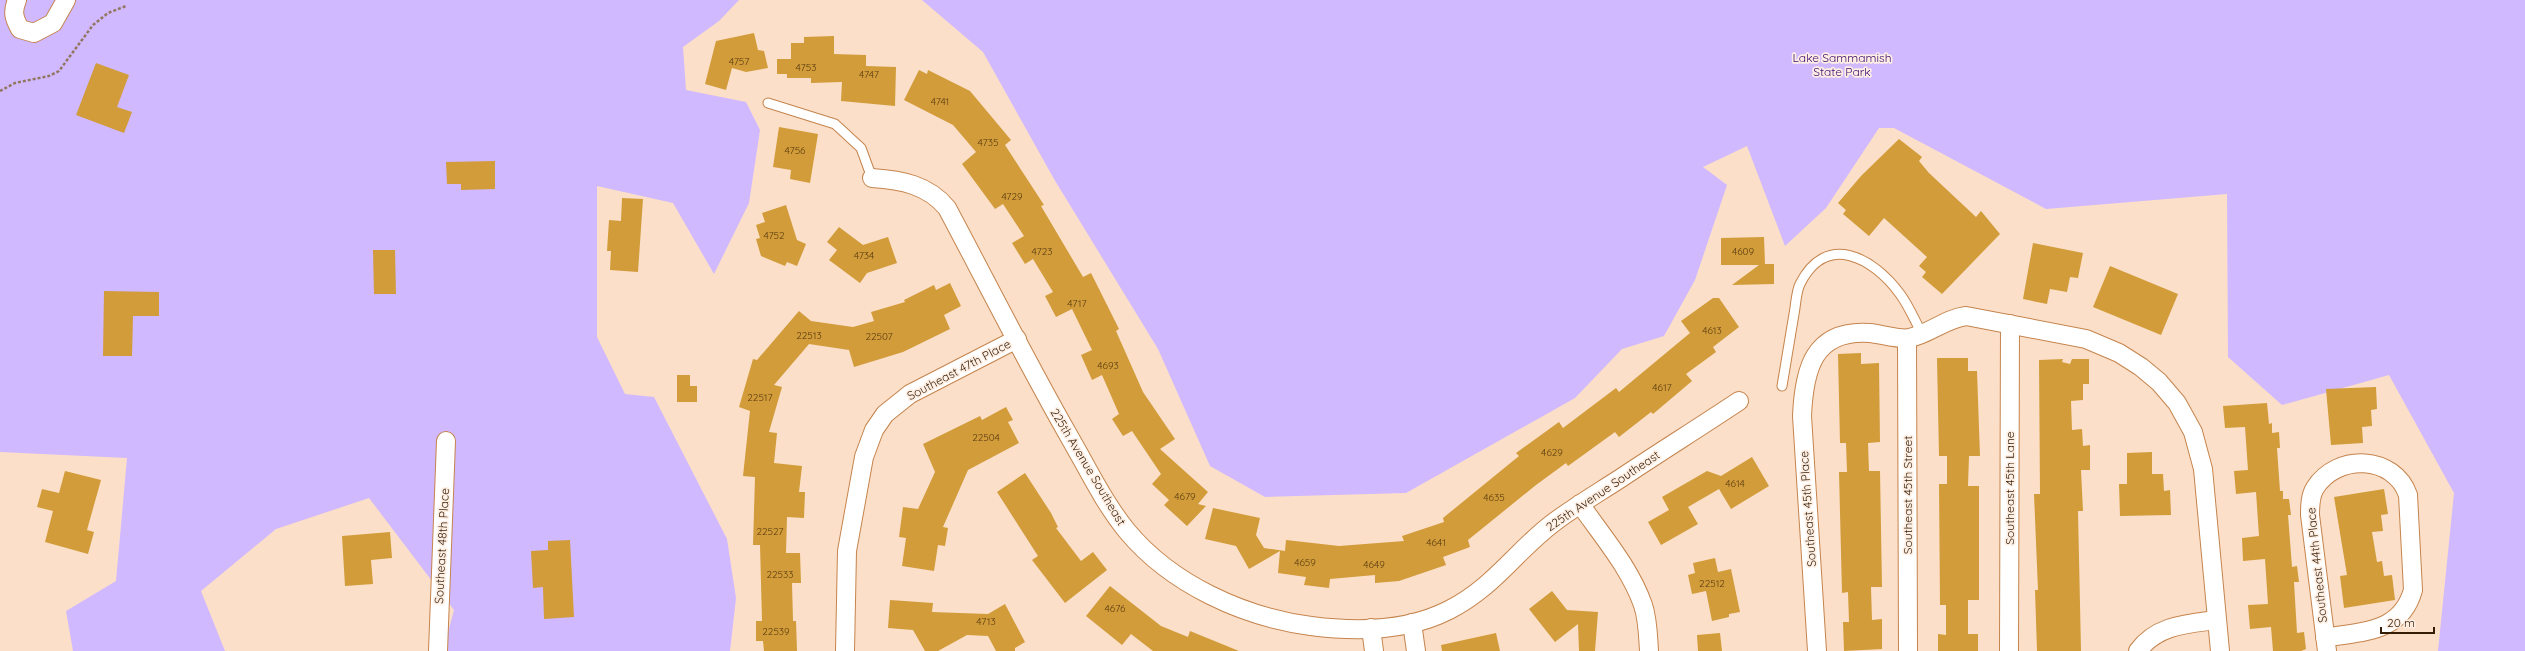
<svg xmlns="http://www.w3.org/2000/svg" width="2525" height="651" font-family="Quicksand,sans-serif">
	<rect width="100%" height="100%" fill="#fcdfc9"/>
	<g fill="#d0b9fe">
		<polygon points="0,0 739,0 719,21 683,47 686,90 746,102 760,130 749,203 714,274 673,203 597,186 597,337 625,394 654,397 727,539 736,598 730,651 443,651 454,610 369,498 276,529 201,591 225,651 73,651 66,611 116,581 127,458 0,452"/>
		<polygon points="922,0 2525,0 2525,651 2438,651 2454,493 2389,375 2282,405 2228,357 2227,194 2046,209 1894,128 1879,128 1826,208 1785,246 1747,146 1703,167 1727,185 1695,280 1664,336 1622,349 1575,398 1406,493 1265,497 1210,466 1158,349 1054,179 983,52"/>
	</g>
	<g fill="#d19c39">
		<polygon points="754,33 758,50 764,51 768,68 746,72 732,68 726,90 705,84 716,41"/>
		<polygon points="834,36 834,54 866,55 866,66 896,67 895,106 841,101 842,82 811,83 811,78 787,78 787,74 777,74 777,59 791,59 791,43 804,43 804,37"/>
		<polygon points="96,63 129,75 117,107 132,112 124,133 76,115"/>
		<polygon points="919,70 927,74 928,70 970,91 1011,140 1005,145 1044,205 1041,206 1083,277 1091,273 1119,329 1116,331 1143,392 1175,439 1160,449 1208,492 1198,504 1206,506 1187,526 1164,505 1169,500 1152,484 1161,474 1132,431 1123,436 1112,419 1119,414 1102,375 1092,380 1081,355 1092,350 1072,309 1056,317 1045,296 1053,292 1033,259 1025,264 1012,243 1024,236 1003,204 995,209 962,164 976,152 953,125 904,100"/>
		<polygon points="779,127 818,134 810,183 790,179 791,170 773,167"/>
		<polygon points="1899,139 1922,157 1919,161 1929,173 1976,217 1981,211 2000,234 1942,294 1922,277 1926,272 1919,266 1927,257 1884,218 1869,236 1843,214 1846,210 1838,203 1861,176"/>
		<polygon points="495,161 495,189 461,190 461,184 447,184 446,162"/>
		<polygon points="622,198 643,199 638,272 610,270 611,251 607,251 609,220 621,221"/>
		<polygon points="786,205 797,240 806,244 797,266 787,262 785,266 761,256 756,239 760,238 756,225 765,222 762,213"/>
		<polygon points="839,227 863,245 888,237 897,263 867,273 860,283 829,260 837,250 827,242"/>
		<polygon points="1764,237 1765,264 1774,264 1774,284 1732,285 1759,265 1721,265 1721,238"/>
		<polygon points="2033,243 2083,253 2078,278 2070,277 2067,292 2050,289 2047,304 2023,299"/>
		<polygon points="373,250 395,250 396,294 374,294"/>
		<polygon points="2110,266 2178,294 2161,335 2093,307"/>
		<polygon points="950,283 961,306 944,315 950,329 903,352 854,367 849,350 809,344 774,385 782,387 769,432 777,433 774,463 802,466 799,492 805,492 804,518 787,517 786,553 800,553 801,583 792,583 793,621 796,621 797,651 764,651 763,641 756,641 756,621 762,621 760,545 753,545 755,477 743,476 750,411 739,407 753,359 757,360 799,311 811,321 853,327 874,321 871,312 905,302 904,300 934,285 936,290"/>
		<polygon points="104,291 159,292 159,316 133,316 132,356 103,356"/>
		<polygon points="1713,298 1719,298 1739,327 1713,347 1716,352 1686,374 1692,381 1653,414 1651,412 1619,437 1615,432 1568,466 1566,463 1536,485 1468,540 1470,547 1443,557 1446,565 1399,581 1375,583 1375,575 1330,579 1329,588 1304,585 1306,577 1278,573 1280,551 1249,569 1236,546 1205,539 1213,508 1260,518 1256,535 1264,548 1285,551 1286,540 1339,546 1404,541 1402,536 1444,522 1443,518 1519,456 1516,453 1559,422 1563,428 1616,388 1619,392 1690,333 1681,321"/>
		<polygon points="1861,353 1861,364 1879,363 1880,442 1868,443 1869,471 1880,471 1882,587 1871,587 1872,620 1882,619 1882,649 1844,651 1843,622 1849,622 1848,592 1842,593 1839,472 1847,472 1846,443 1840,443 1838,354"/>
		<polygon points="1937,358 1968,358 1968,371 1977,371 1980,456 1969,456 1968,486 1979,486 1979,600 1968,600 1968,634 1978,634 1978,651 1938,651 1938,634 1946,635 1946,605 1940,605 1939,484 1947,484 1947,456 1939,456"/>
		<polygon points="2063,359 2062,362 2070,364 2072,359 2089,359 2089,384 2083,384 2083,400 2071,401 2072,430 2082,429 2083,446 2090,445 2090,470 2081,470 2083,511 2078,511 2081,651 2037,651 2035,590 2038,590 2034,494 2040,494 2039,360"/>
		<polygon points="677,375 690,375 690,386 697,386 697,402 677,402"/>
		<polygon points="2376,387 2377,409 2371,410 2372,426 2362,427 2363,443 2331,445 2326,389"/>
		<polygon points="2267,403 2269,424 2272,423 2272,433 2279,432 2280,448 2277,448 2280,491 2283,491 2283,499 2289,499 2291,515 2288,515 2292,567 2297,566 2299,582 2294,582 2297,633 2304,632 2306,649 2301,651 2273,651 2271,627 2250,629 2248,605 2268,604 2265,559 2243,561 2242,538 2259,536 2256,492 2236,494 2234,471 2248,470 2245,427 2225,428 2223,406"/>
		<polygon points="1006,407 1013,420 1008,422 1019,443 968,470 943,527 948,528 945,546 938,545 934,571 902,566 906,538 899,537 903,507 918,509 935,472 923,444 980,416 982,420"/>
		<polygon points="2152,452 2152,474 2163,474 2164,491 2170,490 2171,515 2120,516 2119,484 2127,484 2127,453"/>
		<polygon points="1752,457 1769,486 1731,509 1719,489 1688,507 1698,524 1661,545 1648,522 1669,510 1662,497 1707,471 1721,476"/>
		<polygon points="65,471 101,480 87,530 94,532 88,554 45,542 53,511 37,507 42,489 59,493"/>
		<polygon points="1025,473 1051,513 1058,527 1056,528 1081,561 1093,552 1107,570 1065,603 1032,560 1038,556 997,492"/>
		<polygon points="2384,489 2388,514 2381,515 2383,531 2372,532 2377,562 2382,561 2384,576 2392,575 2395,600 2344,608 2340,576 2347,575 2334,497"/>
		<polygon points="390,532 392,558 371,560 373,584 345,586 342,536"/>
		<polygon points="570,540 574,617 544,619 543,587 533,588 531,551 548,550 548,541"/>
		<polygon points="1715,558 1718,572 1731,569 1740,612 1729,614 1729,617 1712,621 1706,591 1692,594 1688,575 1695,573 1693,563"/>
		<polygon points="1110,586 1161,626 1188,637 1190,631 1239,651 1153,651 1131,634 1122,645 1086,616"/>
		<polygon points="1552,591 1567,610 1598,612 1595,651 1579,651 1578,624 1555,642 1529,609"/>
		<polygon points="890,600 933,603 932,612 988,614 1005,604 1025,642 1015,648 1015,651 996,651 988,636 967,635 938,651 925,651 913,630 888,628"/>
		<polygon points="1496,633 1500,651 1442,651 1441,645"/>
		<polygon points="1720,633 1722,651 1698,651 1697,635"/>
	</g>
	<g fill="none" stroke-linecap="round" stroke-linejoin="round">
		<defs>
			<g id="service">
				<polyline points="768,103 835,124 861,148 872,178"/>
				<path d="M1782,386C1786,362 1790,338 1794,314C1796,304 1796,292 1800,284C1826,232 1873,257 1900,294C1909,306 1915,321 1922,334"/>
			</g>
			<g id="minor">
				<path d="M17,0C12,12 14,18 20,29L34,33L53,23L66,0"/>
				<path d="M872,178C902,180 928,185 947,208C988,285 1027,363 1070,438C1088,469 1104,503 1127,531C1171,584 1243,617 1311,626C1357,632 1408,631 1449,610C1494,587 1515,552 1553,523C1574,507 1598,493 1621,478C1660,452 1700,427 1739,401"/>
				<polyline points="1907,339 1908,651"/>
				<path d="M1580,504C1603,537 1630,568 1643,605C1648,620 1648,636 1649,651"/>
				<polyline points="1412,623 1416,651"/>
				<polyline points="1371,628 1374,651"/>
				<path d="M2325,638C2363,631 2401,633 2413,590L2408,495C2394,455 2337,453 2315,488C2310,496 2310,506 2310,515L2327,651"/>
				<polyline points="438,651 446,441"/>
				<polyline points="845,651 847,551 864,457 874,430 885,414 910,394 1017,339"/>
				<path d="M1817,651L1802,416C1804,370 1813,329 1870,333C1880,334 1901,340 1909,338C1930,334 1944,319 1966,316L2086,339L2119,353L2141,367L2159,382L2177,403L2193,432L2203,469L2220,651"/>
				<polyline points="2009,651 2010,324"/>
				<path d="M2138,651C2157,625 2187,624 2216,620"/>
			</g>
		</defs>
		<use href="#service" stroke="#c5844d" stroke-width="11"/>
		<use href="#minor" stroke="#c5844d" stroke-width="20"/>
		<polyline stroke="#927760" stroke-width="2.5" stroke-dasharray="3 2" stroke-linecap="butt" points="0,91 15,83 49,76 59,71 93,25 108,13 126,6"/>
		<use href="#service" stroke="#fff" stroke-width="9"/>
		<use href="#minor" stroke="#fff" stroke-width="18"/>
	</g>
	<g text-anchor="middle" stroke-width="3.5" stroke-linejoin="round" paint-order="stroke">
		<g font-size="10" fill="#5c3c11">
			<text x="739" y="65">4757</text>
			<text x="806" y="71">4753</text>
			<text x="869" y="78">4747</text>
			<text x="940" y="105">4741</text>
			<text x="988" y="146">4735</text>
			<text x="795" y="154">4756</text>
			<text x="1012" y="200">4729</text>
			<text x="774" y="239">4752</text>
			<text x="1042" y="255">4723</text>
			<text x="1743" y="255">4609</text>
			<text x="864" y="259">4734</text>
			<text x="1077" y="307">4717</text>
			<text x="1712" y="334">4613</text>
			<text x="809" y="339">22513</text>
			<text x="879" y="340">22507</text>
			<text x="1108" y="369">4693</text>
			<text x="1662" y="391">4617</text>
			<text x="760" y="401">22517</text>
			<text x="986" y="441">22504</text>
			<text x="1552" y="456">4629</text>
			<text x="1735" y="487">4614</text>
			<text x="1185" y="500">4679</text>
			<text x="1494" y="501">4635</text>
			<text x="770" y="535">22527</text>
			<text x="1436" y="546">4641</text>
			<text x="1305" y="566">4659</text>
			<text x="1374" y="568">4649</text>
			<text x="780" y="578">22533</text>
			<text x="1712" y="587">22512</text>
			<text x="1115" y="612">4676</text>
			<text x="986" y="625">4713</text>
			<text x="776" y="635">22539</text>
		</g>
		<g font-size="12" fill="#3c076d" stroke="#feefe4">
			<text x="1842" y="62">Lake Sammamish<tspan x="1842" dy="14">State Park</tspan></text>
		</g>
		<g font-size="12" fill="#351c04" stroke="#feefe4">
			<text transform="translate(959 370) rotate(-28)" y="4">Southeast 47th Place</text>
			<text transform="translate(1088 467) rotate(59)" y="4">225th Avenue Southeast</text>
			<text transform="translate(2010 488) rotate(-90)" y="4">Southeast 45th Lane</text>
			<text transform="translate(1603 491) rotate(-34)" y="4">225th Avenue Southeast</text>
			<text transform="translate(1908 495) rotate(-90)" y="4">Southeast 45th Street</text>
			<text transform="translate(1808 509) rotate(-94)" y="4">Southeast 45th Place</text>
			<text transform="translate(442 546) rotate(-87)" y="4">Southeast 48th Place</text>
			<text transform="translate(2317 565) rotate(-96)" y="4">Southeast 44th Place</text>
		</g>
	</g>
	<path d="M2381 627v6h53v-6" fill="none" stroke="#351c04" stroke-width="2"/>
	<text x="2387" y="627" font-size="12" fill="#351c04" stroke="#feefe4" stroke-width="3" paint-order="stroke">20 m</text>
</svg>
